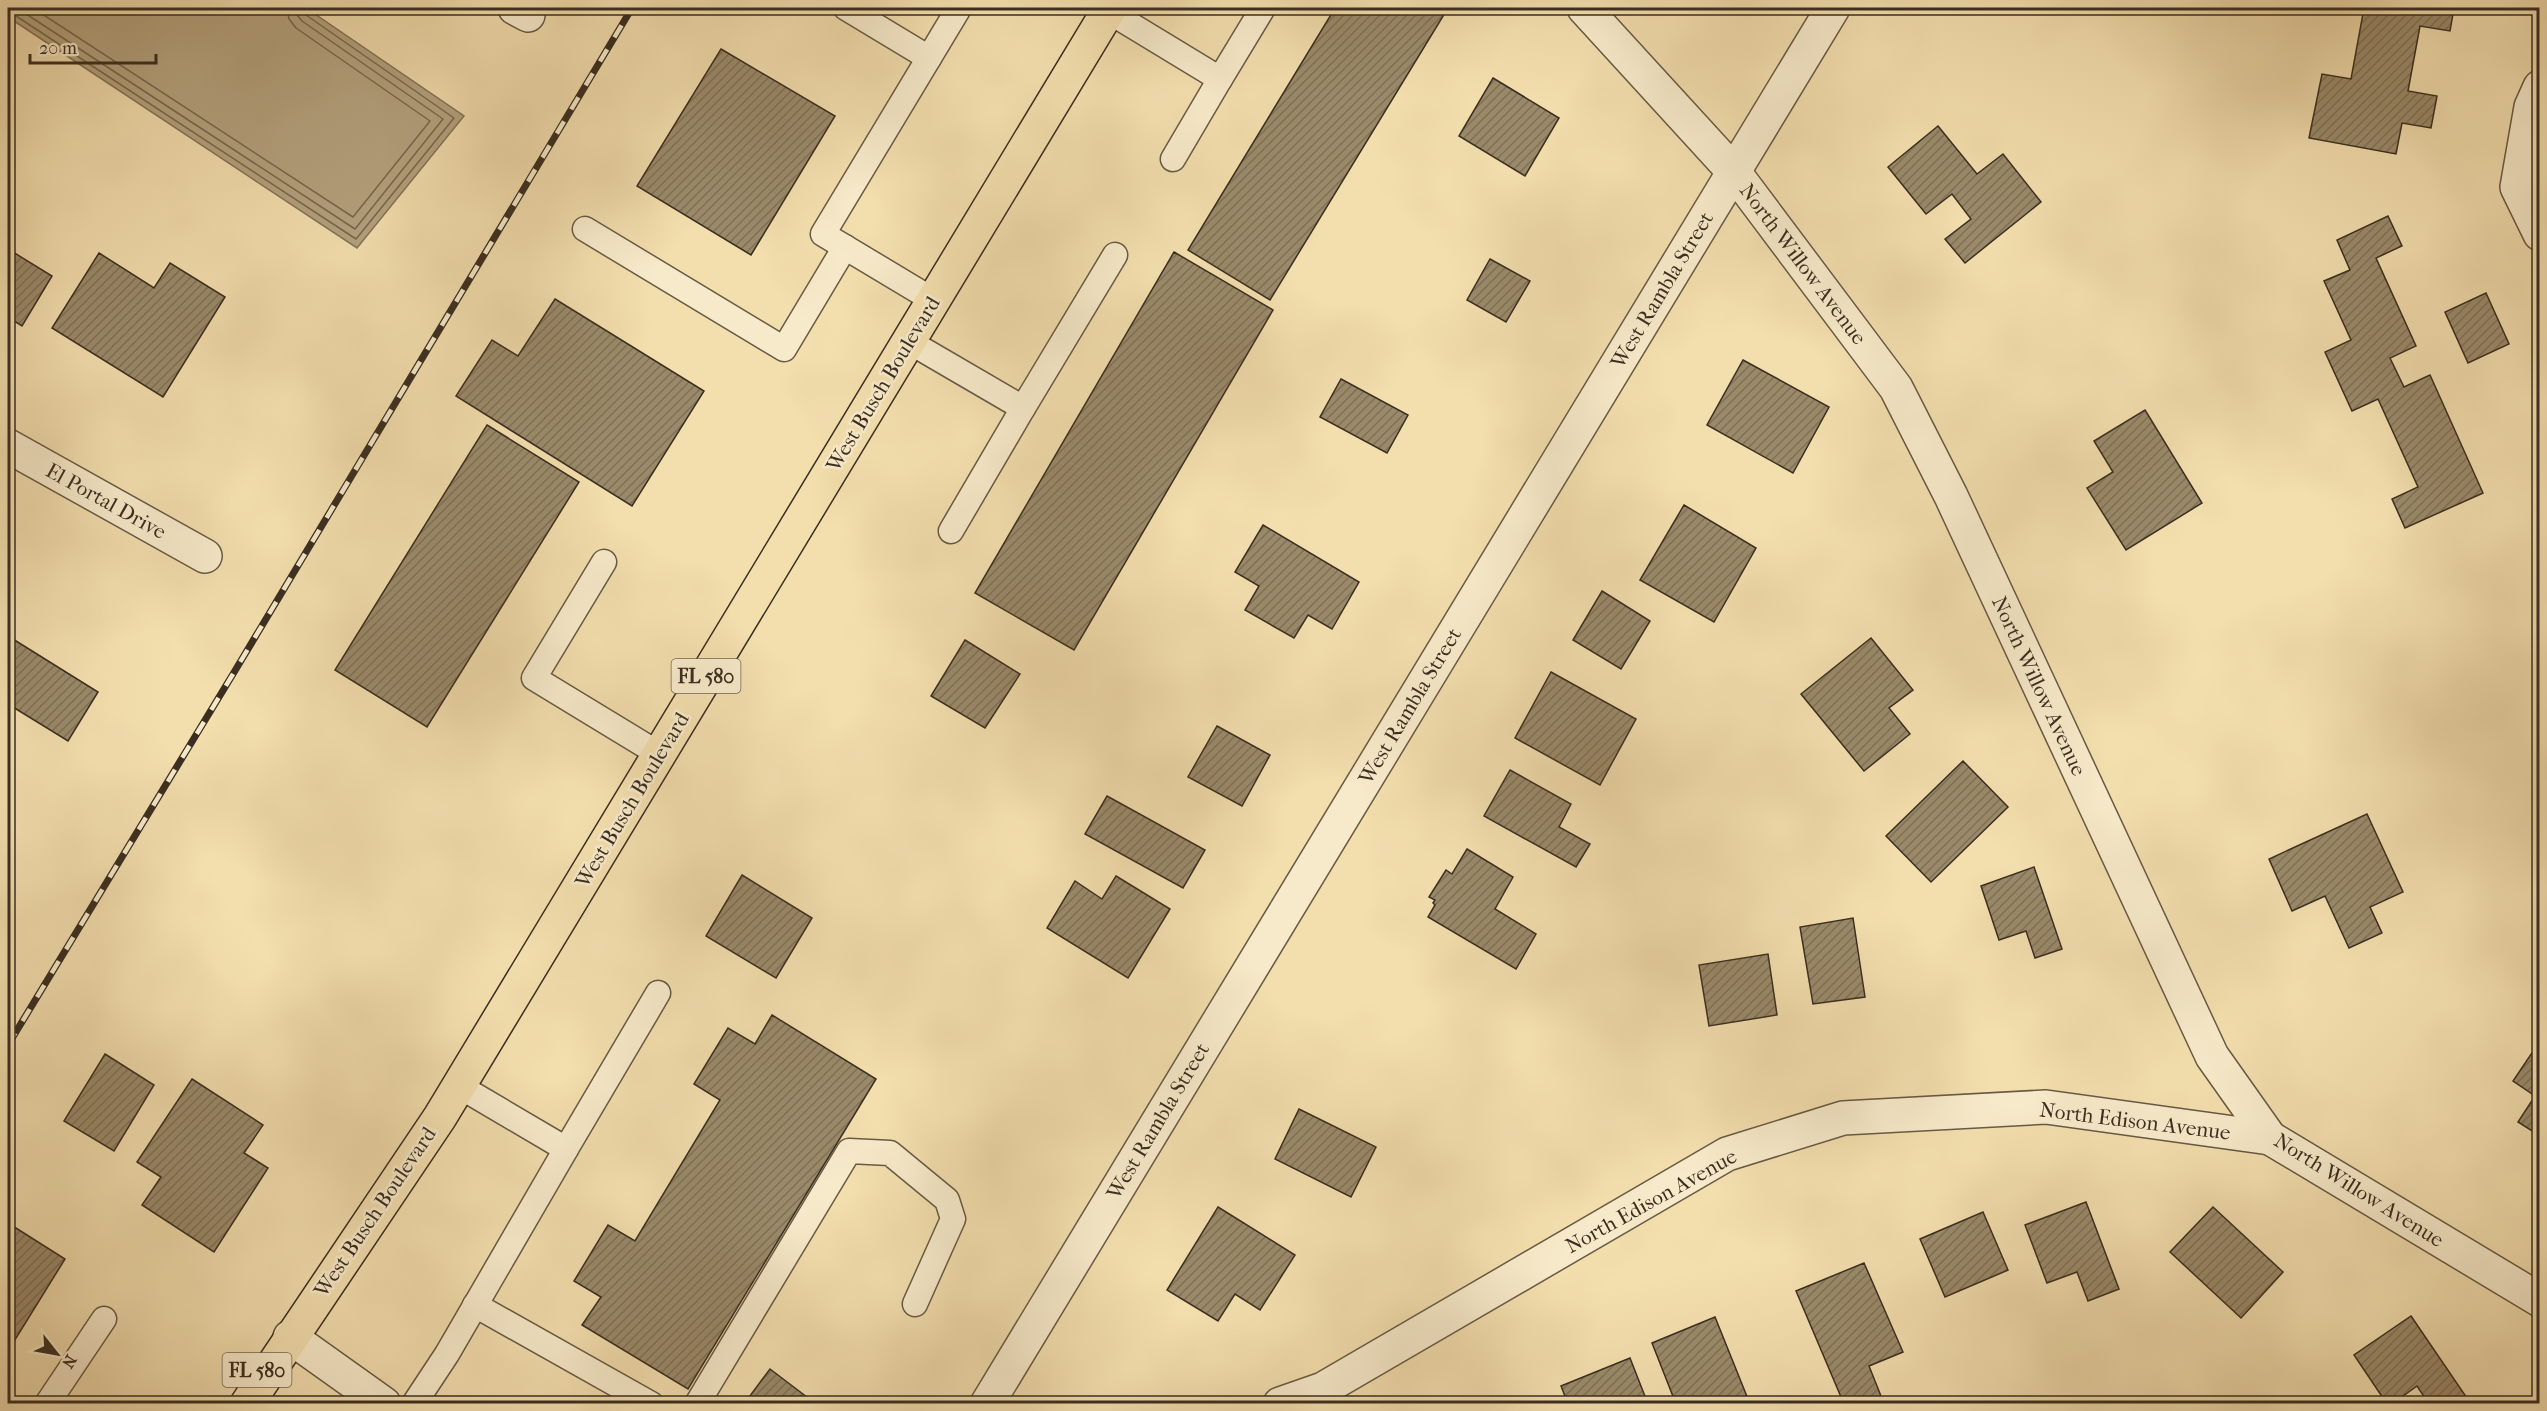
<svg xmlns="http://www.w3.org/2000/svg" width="2547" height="1411" font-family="'IM FELL French Canon',serif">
	<defs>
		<pattern id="building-hatch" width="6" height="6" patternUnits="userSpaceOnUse" patternTransform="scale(1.5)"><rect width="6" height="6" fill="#9a8a6a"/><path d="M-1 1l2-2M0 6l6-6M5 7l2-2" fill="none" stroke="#7f7157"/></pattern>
	</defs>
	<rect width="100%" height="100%" fill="#f3deae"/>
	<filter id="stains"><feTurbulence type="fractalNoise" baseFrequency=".00333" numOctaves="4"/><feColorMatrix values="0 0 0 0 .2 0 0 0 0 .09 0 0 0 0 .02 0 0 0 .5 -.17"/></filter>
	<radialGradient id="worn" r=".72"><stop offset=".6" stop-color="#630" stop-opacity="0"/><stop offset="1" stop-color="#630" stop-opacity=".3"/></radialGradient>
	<polygon fill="#b4a27e" stroke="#837458" stroke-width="1.5" points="8,8 306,8 464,116 357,248 8,17"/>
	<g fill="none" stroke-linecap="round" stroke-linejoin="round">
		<g stroke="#77684f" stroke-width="1.5">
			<polyline points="17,8 355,229 443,119 302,21 297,15 296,8"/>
			<polyline points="33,8 353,217 430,121 296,28 289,19 287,8"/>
			<polyline points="8,13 13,14 356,239 454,118 306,15 303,8"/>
		</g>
	</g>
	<g fill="url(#building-hatch)" stroke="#3a2e20" stroke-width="1.5">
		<polygon points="1335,8 1448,8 1270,300 1188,250"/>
		<polygon points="2364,8 2454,8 2450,31 2420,26 2408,91 2437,96 2431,128 2402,123 2396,154 2309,138 2322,74 2351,79"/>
		<polygon points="721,49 835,116 751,255 637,186"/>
		<polygon points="1493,78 1559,118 1525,176 1459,136"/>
		<polygon points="1938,126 1977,174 2003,154 2041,202 1965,263 1945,239 1971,219 1952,194 1926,214 1888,167"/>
		<polygon points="2388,216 2402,246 2376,258 2416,346 2390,358 2404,387 2430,375 2483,493 2405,528 2392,499 2418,487 2378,399 2352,411 2325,352 2351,340 2324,281 2350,270 2337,240"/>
		<polygon points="8,249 52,276 22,326 8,317"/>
		<polygon points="1174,252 1273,310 1074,650 975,593"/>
		<polygon points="99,253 154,288 170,263 225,297 163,397 52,328"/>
		<polygon points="1490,259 1530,281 1506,322 1467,300"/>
		<polygon points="2486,293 2509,344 2468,363 2445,312"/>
		<polygon points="555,299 704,391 632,506 456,396 492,340 518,356"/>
		<polygon points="1743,360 1829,407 1793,473 1707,425"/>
		<polygon points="1341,379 1408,415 1387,453 1320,417"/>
		<polygon points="2145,410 2202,503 2126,550 2087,488 2113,472 2094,441"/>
		<polygon points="487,425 579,482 427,727 335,670"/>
		<polygon points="1684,505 1756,548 1714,622 1640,580"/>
		<polygon points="1263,525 1359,582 1332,629 1308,615 1294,638 1245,610 1259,586 1235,572"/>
		<polygon points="1602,591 1650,621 1621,669 1573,640"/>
		<polygon points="8,636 98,692 68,741 8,704"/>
		<polygon points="1871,638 1913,690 1889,708 1910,734 1864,771 1801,694"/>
		<polygon points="965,640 1020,674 985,728 931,696"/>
		<polygon points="1551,672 1636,719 1600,785 1515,738"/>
		<polygon points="1217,726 1270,755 1242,806 1188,777"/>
		<polygon points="1963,761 2008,807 1931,882 1886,836"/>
		<polygon points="1510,770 1571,804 1559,827 1590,844 1576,867 1484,816"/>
		<polygon points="1107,796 1205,850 1183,888 1085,834"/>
		<polygon points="2367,814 2403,892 2370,907 2382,933 2349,948 2325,896 2292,911 2269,859"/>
		<polygon points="1467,849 1513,877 1495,909 1536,934 1516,969 1428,917 1435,905 1433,903 1435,900 1429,897 1446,870 1452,874"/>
		<polygon points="2034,867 2062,949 2035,958 2026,931 1999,940 1981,886"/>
		<polygon points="742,875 812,918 776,978 706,936"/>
		<polygon points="1116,876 1170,909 1128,978 1047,928 1075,881 1102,899"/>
		<polygon points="1853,918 1865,997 1813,1004 1800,927"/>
		<polygon points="1768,954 1777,1015 1709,1026 1699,965"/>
		<polygon points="772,1015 876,1079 688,1389 582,1325 601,1297 574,1281 608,1225 635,1241 720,1100 694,1084 728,1028 755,1044"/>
		<polygon points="2540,1041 2540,1136 2518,1122 2535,1096 2513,1081"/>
		<polygon points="105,1054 154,1085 114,1151 64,1121"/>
		<polygon points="192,1079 263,1125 244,1153 268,1168 214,1252 142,1205 161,1177 137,1162"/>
		<polygon points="1299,1109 1376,1147 1351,1197 1275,1159"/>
		<polygon points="2086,1202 2119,1289 2088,1301 2077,1272 2047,1283 2025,1225"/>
		<polygon points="1218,1207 1295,1255 1260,1310 1235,1294 1218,1321 1167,1290"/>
		<polygon points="2213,1207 2283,1272 2241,1318 2170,1252"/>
		<polygon points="1983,1212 2008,1270 1945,1297 1920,1239"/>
		<polygon points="8,1223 65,1259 8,1351"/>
		<polygon points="1864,1263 1903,1352 1869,1366 1881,1396 1864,1404 1844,1404 1796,1291"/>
		<polygon points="2411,1316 2471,1404 2429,1404 2417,1386 2392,1404 2387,1404 2354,1355"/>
		<polygon points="1715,1317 1750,1404 1676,1404 1652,1343"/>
		<polygon points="1630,1358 1648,1404 1568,1404 1561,1386"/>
		<polygon points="770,1369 816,1404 744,1404"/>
	</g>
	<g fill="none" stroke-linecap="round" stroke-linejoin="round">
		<defs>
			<g id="service">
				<polyline points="846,8 929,58"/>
				<polyline points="1108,11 1220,79 1263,8"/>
				<polyline points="1173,159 1220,79"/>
				<polyline points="585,229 784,349 845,247"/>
				<polyline points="933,300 823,234 959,8"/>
				<polyline points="908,341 1023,408 951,531"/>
				<polyline points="1023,408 1115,255"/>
				<polyline points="604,562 534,678 659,754"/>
				<polyline points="566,1149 658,993"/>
				<polyline points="475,1305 651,1404"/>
				<polyline points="47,1404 104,1319"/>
				<polyline points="414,1404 447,1354 566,1149 459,1086"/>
				<polyline points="697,1404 849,1151 890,1153 947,1200 953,1219 915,1304"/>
			</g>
			<g id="minor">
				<polyline points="515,8 528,15"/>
				<polyline points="1584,8 1734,172 1896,388 1951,496 2212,1056 2270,1138 2540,1300"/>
				<polyline points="2540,87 2531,107 2517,187 2540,234"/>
				<polyline points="8,446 205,556"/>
				<polyline points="290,1337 384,1404"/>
				<polyline points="987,1404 1833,8"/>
				<polyline points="1280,1404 1323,1389 1727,1154 1843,1118 2046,1107 2270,1138"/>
			</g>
			<polyline id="primary" points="247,1404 440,1117 1110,8"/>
		</defs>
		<use href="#service" stroke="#685a44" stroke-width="27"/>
		<use href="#minor" stroke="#685a44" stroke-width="36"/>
		<use href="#primary" stroke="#3a2e20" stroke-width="36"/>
		<use href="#service" stroke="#f7eaca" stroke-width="24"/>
		<use href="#minor" stroke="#f7eaca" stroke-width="33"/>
		<use href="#primary" stroke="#f3deae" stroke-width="33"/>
		<defs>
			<polyline id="rail" points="8,1045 233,674 632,8"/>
		</defs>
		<use href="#rail" stroke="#3a2e20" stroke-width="7"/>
		<use href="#rail" stroke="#f7eaca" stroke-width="4.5" stroke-dasharray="14" stroke-linecap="butt"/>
	</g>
	<g text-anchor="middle" stroke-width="5" stroke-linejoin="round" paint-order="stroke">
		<g fill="#f7eaca" stroke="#736653" stroke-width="1.5">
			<rect x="671.5" y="659" width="69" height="34" rx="4.5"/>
			<rect x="222.5" y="1353" width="69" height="34" rx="4.5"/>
		</g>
		<g font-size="20" font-weight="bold" fill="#3a2e20">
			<text x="706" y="683">FL 580</text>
			<text x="257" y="1377">FL 580</text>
		</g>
		<g font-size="21" fill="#3a2e20" stroke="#f7eaca">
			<text transform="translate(1803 264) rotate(53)" y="7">North Willow Avenue</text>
			<text transform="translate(1662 290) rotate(-59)" y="7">West Rambla Street</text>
			<text transform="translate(883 384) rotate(-59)" y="7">West Busch Boulevard</text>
			<text transform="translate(106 501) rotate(29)" y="7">El Portal Drive</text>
			<text transform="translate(2039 686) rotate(65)" y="7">North Willow Avenue</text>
			<text transform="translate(1410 706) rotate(-59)" y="7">West Rambla Street</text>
			<text transform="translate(632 800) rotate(-59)" y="7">West Busch Boulevard</text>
			<text transform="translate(1158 1121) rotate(-59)" y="7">West Rambla Street</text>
			<text transform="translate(2135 1121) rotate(7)" y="7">North Edison Avenue</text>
			<text transform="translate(2359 1190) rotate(32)" y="7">North Willow Avenue</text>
			<text transform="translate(1651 1201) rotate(-29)" y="7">North Edison Avenue</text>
			<text transform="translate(375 1212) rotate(-56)" y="7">West Busch Boulevard</text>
		</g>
	</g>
	<rect width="2547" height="1411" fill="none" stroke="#f3deae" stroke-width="30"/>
	<rect x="9" y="9" width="2529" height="1393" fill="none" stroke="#3a2e20" stroke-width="3"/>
	<rect x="15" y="15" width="2517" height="1381" fill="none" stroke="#3a2e20" stroke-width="1.5"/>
	<g transform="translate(57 1354) rotate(121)" stroke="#f7eaca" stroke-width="4.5" paint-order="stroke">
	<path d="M0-4.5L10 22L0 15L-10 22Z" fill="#3a2e20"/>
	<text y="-9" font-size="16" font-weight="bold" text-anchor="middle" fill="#3a2e20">N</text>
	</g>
	<path d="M30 54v9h126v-9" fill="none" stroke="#3a2e20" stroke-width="3"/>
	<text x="39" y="54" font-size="18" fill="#3a2e20" stroke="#f7eaca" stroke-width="4.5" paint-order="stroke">20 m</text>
	<rect width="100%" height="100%" filter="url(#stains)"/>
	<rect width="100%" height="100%" fill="url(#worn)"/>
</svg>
